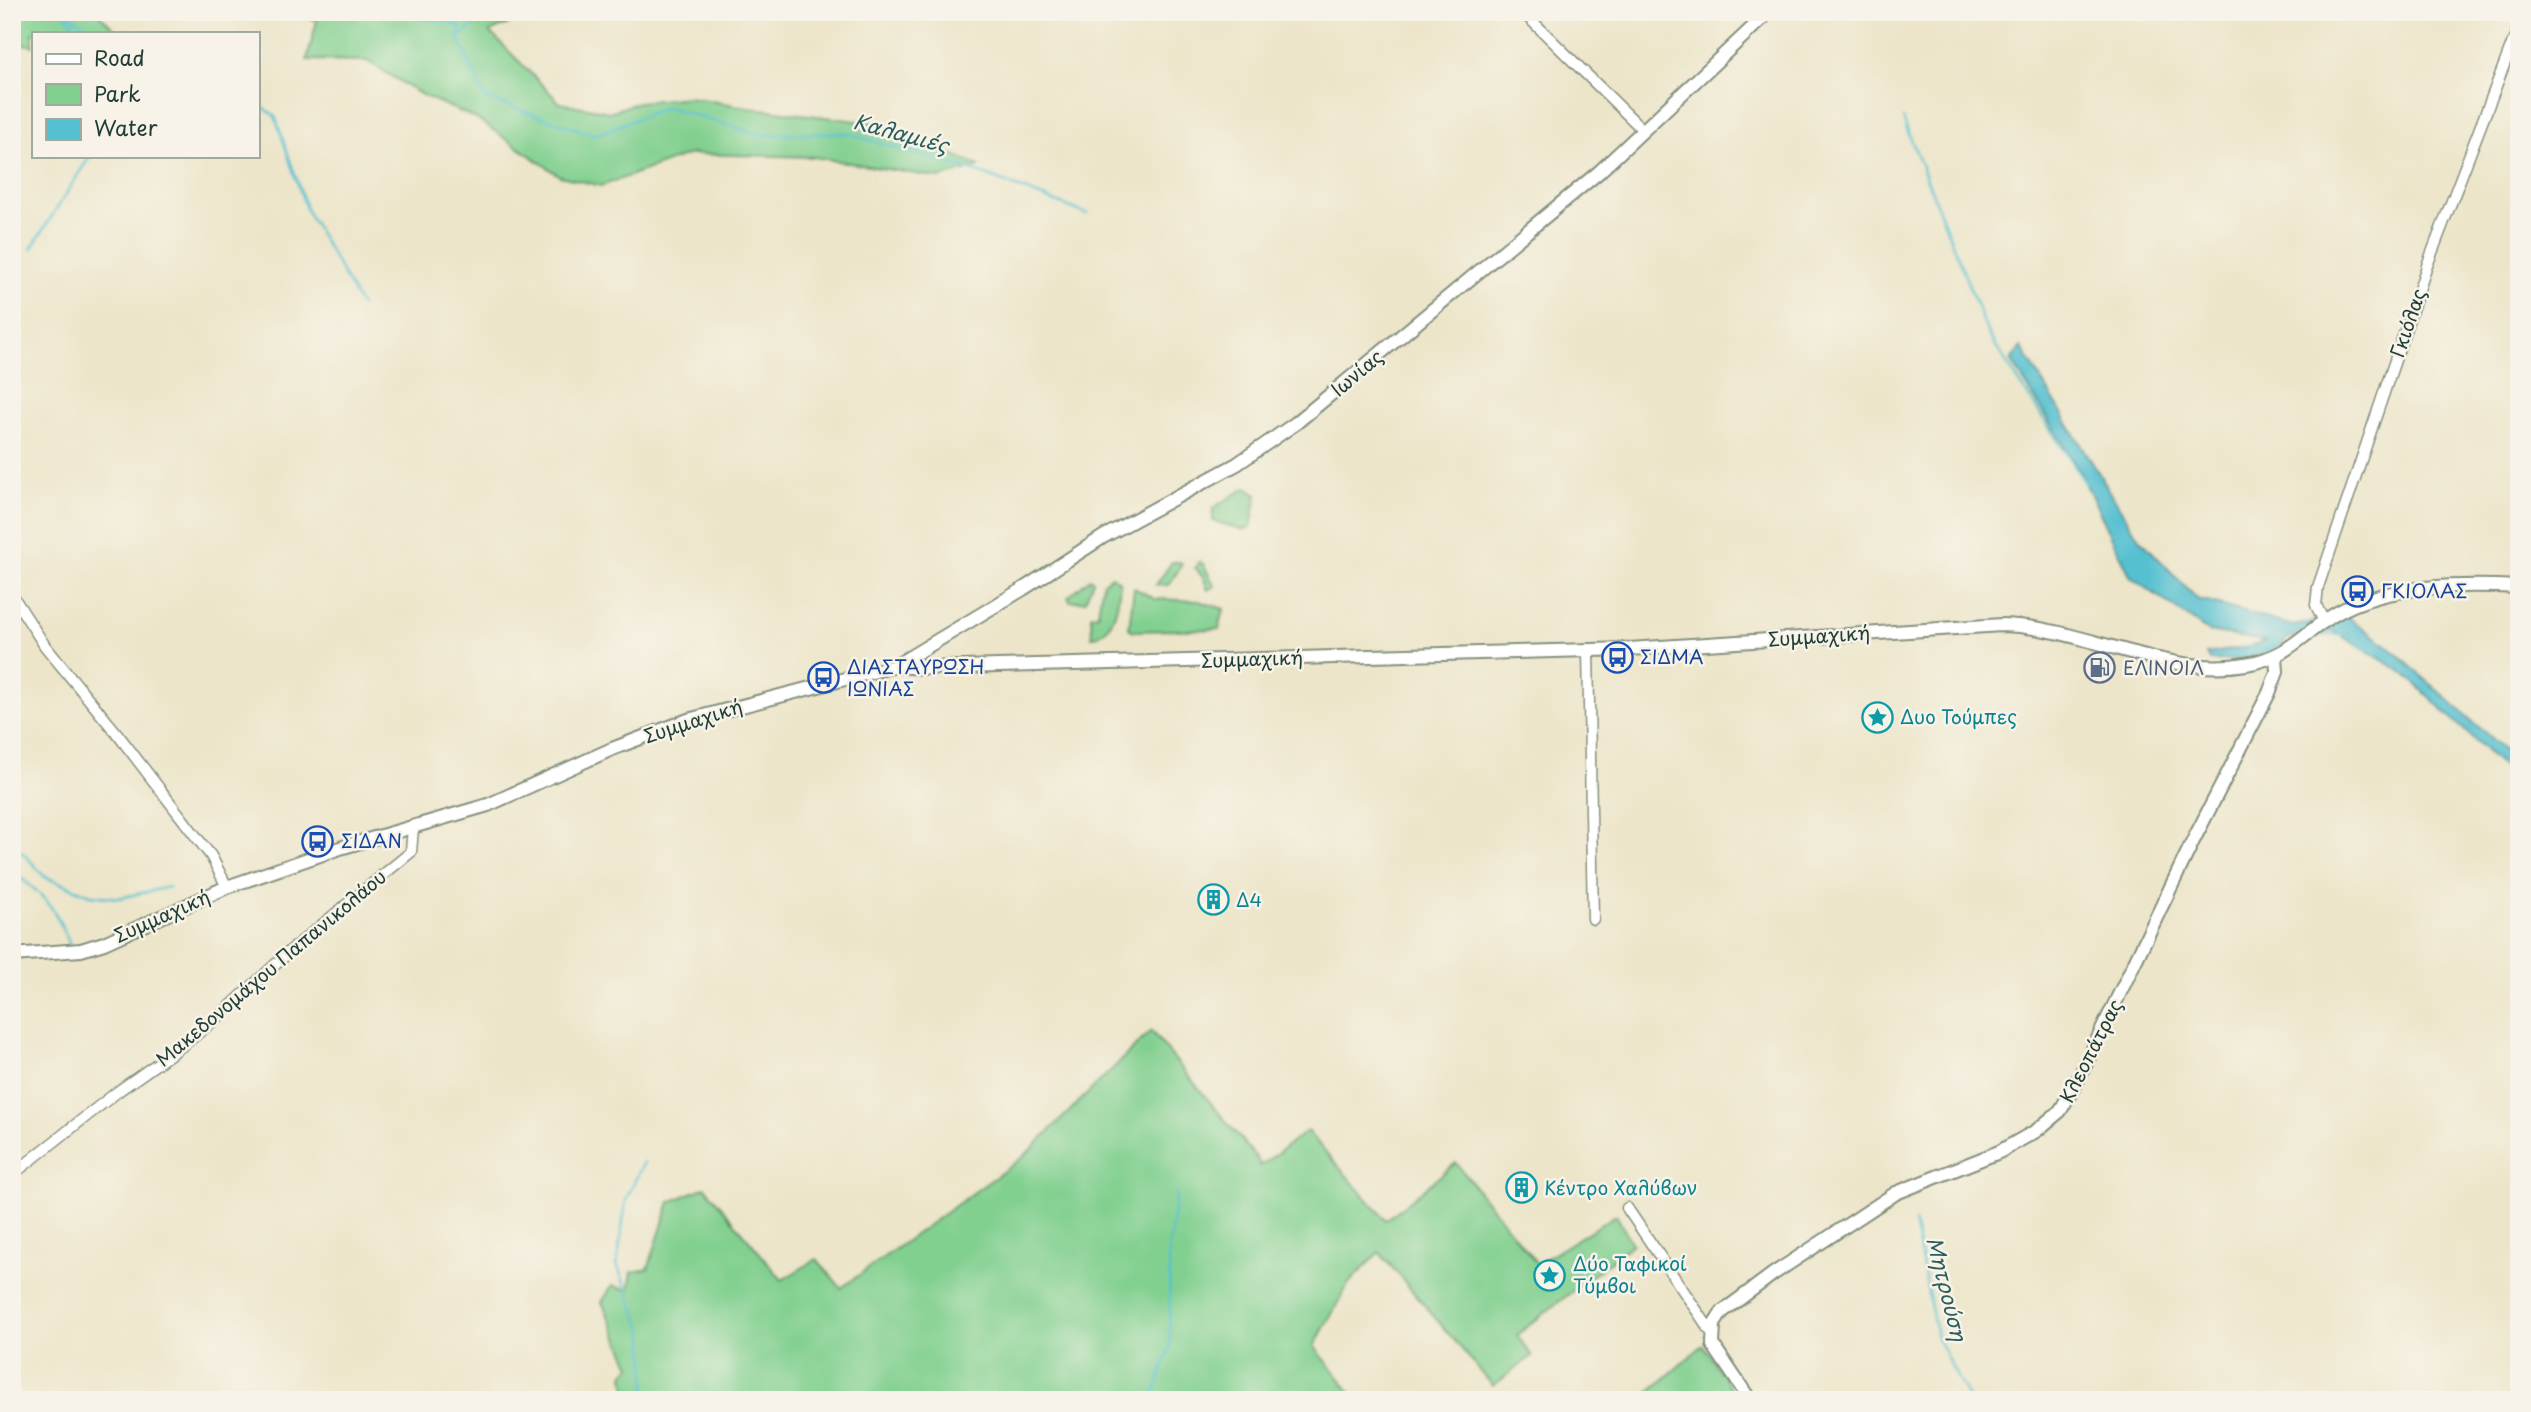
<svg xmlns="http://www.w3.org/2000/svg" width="2531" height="1412" font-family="'Playpen Sans',sans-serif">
	<rect width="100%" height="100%" fill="#f7f3e8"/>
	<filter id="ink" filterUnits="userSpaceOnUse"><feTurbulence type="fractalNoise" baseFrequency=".0143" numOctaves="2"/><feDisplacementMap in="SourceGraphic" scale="14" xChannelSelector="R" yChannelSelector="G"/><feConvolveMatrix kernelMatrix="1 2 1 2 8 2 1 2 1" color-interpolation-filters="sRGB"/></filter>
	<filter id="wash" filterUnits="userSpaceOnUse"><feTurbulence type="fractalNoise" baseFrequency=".00686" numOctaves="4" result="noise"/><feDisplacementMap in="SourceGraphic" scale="28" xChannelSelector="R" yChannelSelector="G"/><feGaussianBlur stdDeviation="1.57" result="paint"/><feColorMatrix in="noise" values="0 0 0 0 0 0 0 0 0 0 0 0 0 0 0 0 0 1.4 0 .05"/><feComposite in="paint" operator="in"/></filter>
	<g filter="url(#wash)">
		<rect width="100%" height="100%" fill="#ece5c9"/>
		<g fill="#82d090" stroke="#508662" stroke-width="2">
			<polygon points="12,12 97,12 118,33 33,33 33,46 12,42"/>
			<polygon points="278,12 534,12 490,32 560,103 610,112 639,102 689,97 752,108 881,124 980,166 940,178 814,157 690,154 601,186 560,176 477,119 422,95 367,61 307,60 317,20"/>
			<polygon points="1246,488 1257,495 1251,527 1243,530 1213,521 1213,508"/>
			<polygon points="1172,562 1180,562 1182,564 1169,585 1156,585"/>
			<polygon points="1199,562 1203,564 1215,586 1208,590 1203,577 1195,568"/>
			<path d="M1112,576L1120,582C1119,602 1115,633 1092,637L1091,615L1098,614L1103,582Z"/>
			<polygon points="1090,578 1093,581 1085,601 1070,601 1068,597"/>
			<polygon points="1134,588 1155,599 1199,601 1224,609 1219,629 1133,631 1129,628"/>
			<polygon points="1151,1031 1258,1160 1260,1166 1307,1131 1386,1220 1456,1163 1537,1264 1616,1215 1632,1244 1517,1335 1532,1356 1493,1386 1379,1252 1349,1283 1314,1346 1357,1400 627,1400 624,1374 631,1366 602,1302 612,1286 629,1290 632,1272 648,1269 670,1202 705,1187 782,1280 817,1259 841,1288 1023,1157"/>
			<polygon points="1703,1345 1739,1400 1640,1400"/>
		</g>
		<path fill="#55c0d0" stroke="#3a7e82" stroke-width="2" d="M2021,347L2138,537L2197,599L2293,626L2345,615L2388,646L2519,763V782L2404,673L2333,631L2288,638C2272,660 2235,661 2210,660L2206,654L2253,646L2265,641L2209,632L2131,577L2079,470L2011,360Z"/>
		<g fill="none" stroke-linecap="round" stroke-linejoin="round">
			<g stroke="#55c0d0" stroke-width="2.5">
				<polyline points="65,12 96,33"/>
				<polyline points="393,12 461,26 458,37 485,98 595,135 666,107 761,135 846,133 975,171 1087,214"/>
				<polyline points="65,15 82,33"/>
				<polyline points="460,36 490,12"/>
				<polyline points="257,103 275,116 307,211 361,306"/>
				<polyline points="1903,119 1988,334 2086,484"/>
				<polyline points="31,249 90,156"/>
				<polyline points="2316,635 2340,635"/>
				<polyline points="12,844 28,858 45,877 91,895 119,898 169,887"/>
				<path d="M12,871C46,897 54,905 70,945"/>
				<polyline points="644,1162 626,1199 617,1265 644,1333 646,1400"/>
				<polyline points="1914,1222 1937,1338 1969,1400"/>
				<polyline points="1152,1400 1170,1348 1169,1248 1176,1194"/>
			</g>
		</g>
	</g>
	<g filter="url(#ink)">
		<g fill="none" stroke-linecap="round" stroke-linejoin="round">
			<defs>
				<g id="minor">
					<polyline points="1523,12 1643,130"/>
					<polyline points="12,595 45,646 119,736 211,856 227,887"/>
					<polyline points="2324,622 2316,605 2318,587 2428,263 2519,26"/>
					<polyline points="1588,650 1593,919"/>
					<polyline points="12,1175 117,1092 186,1043 222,1014 290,951 411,852 413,828"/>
					<polyline points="1627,1208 1712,1333"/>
				</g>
				<g id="tertiary">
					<polyline points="895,666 1023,589 1103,537 1237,464 1296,423 1599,172 1769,12"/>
					<path d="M12,955L81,950L104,943L227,887L340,848L488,805L612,749L688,720L895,666L925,668L1629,649L2002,625C2084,627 2165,678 2246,664C2291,656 2302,633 2337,613C2387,584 2463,584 2519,587"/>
					<polyline points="1750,1400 1713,1345 1714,1324 1722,1312 1773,1274 1896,1193 1999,1152 2036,1131 2060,1111 2077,1082 2194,839 2269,693 2277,672 2276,656"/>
				</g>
			</defs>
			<use href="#minor" stroke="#86917e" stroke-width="13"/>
			<use href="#tertiary" stroke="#86917e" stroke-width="16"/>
			<use href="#minor" stroke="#fff" stroke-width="10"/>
			<use href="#tertiary" stroke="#fff" stroke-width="12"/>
		</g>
	</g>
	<defs>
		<symbol id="bus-ring" viewBox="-11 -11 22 22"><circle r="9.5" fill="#f7f3e8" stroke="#1a4fb4" stroke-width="1.5"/><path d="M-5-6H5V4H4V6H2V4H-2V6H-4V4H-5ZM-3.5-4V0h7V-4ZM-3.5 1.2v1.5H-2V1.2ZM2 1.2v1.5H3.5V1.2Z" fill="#1a4fb4"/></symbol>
		<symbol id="fuel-ring" viewBox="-11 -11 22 22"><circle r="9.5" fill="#f7f3e8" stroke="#5c6f8a" stroke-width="1.5"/><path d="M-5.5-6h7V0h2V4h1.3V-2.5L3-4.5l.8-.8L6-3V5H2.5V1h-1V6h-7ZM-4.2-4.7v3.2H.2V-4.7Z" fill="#5c6f8a"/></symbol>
		<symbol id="sight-ring" viewBox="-11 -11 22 22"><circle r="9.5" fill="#f7f3e8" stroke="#0f9aa8" stroke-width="1.5"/><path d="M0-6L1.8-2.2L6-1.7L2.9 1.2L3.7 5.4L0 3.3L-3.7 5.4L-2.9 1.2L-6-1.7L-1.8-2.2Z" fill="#0f9aa8"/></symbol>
		<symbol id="building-ring" viewBox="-11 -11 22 22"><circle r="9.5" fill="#f7f3e8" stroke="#0f9aa8" stroke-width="1.5"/><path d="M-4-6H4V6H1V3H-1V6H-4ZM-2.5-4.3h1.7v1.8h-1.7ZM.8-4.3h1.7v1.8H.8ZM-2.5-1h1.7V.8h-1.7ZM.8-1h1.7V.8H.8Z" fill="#0f9aa8"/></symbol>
	</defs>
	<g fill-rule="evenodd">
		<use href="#bus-ring" x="2340" y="574" width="35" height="35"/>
		<use href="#bus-ring" x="1600" y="640" width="35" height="35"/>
		<use href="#fuel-ring" x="2082" y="650" width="35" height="35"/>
		<use href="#bus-ring" x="806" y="660" width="35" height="35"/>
		<use href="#sight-ring" x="1860" y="700" width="35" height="35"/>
		<use href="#bus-ring" x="300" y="824" width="35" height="35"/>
		<use href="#building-ring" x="1196" y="882" width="35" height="35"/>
		<use href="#building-ring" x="1504" y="1170" width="35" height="35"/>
		<use href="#sight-ring" x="1532" y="1258" width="35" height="35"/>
	</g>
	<g text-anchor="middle" stroke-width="5" stroke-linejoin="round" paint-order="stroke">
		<g font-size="19" fill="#1f3d34" stroke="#f7f3e8">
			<text transform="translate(2408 323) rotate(-71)" y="7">Γκιόλας</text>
			<text transform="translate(1357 373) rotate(-40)" y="7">Ιωνίας</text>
			<text transform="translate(1819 636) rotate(-4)" y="7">Συμμαχική</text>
			<text transform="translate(1252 659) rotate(-2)" y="7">Συμμαχική</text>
			<text transform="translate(693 721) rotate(-18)" y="7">Συμμαχική</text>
			<text transform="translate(162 916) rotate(-24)" y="7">Συμμαχική</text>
			<text transform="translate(271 968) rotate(-40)" y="7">Μακεδονομάχου Παπανικολάου</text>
			<text transform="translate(2091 1051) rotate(-63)" y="7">Κλεοπάτρας</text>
		</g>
		<g font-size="19" fill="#164399" stroke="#f7f3e8" text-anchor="start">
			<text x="2381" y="598">ΓΚΙΟΛΑΣ</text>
			<text x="1640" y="664">ΣΙΔΜΑ</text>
			<text x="847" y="674">ΔΙΑΣΤΑΥΡΩΣΗ<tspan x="847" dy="22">ΙΩΝΙΑΣ</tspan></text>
			<text x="341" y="848">ΣΙΔΑΝ</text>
		</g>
		<g font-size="19" fill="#4e5e75" stroke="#f7f3e8" text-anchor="start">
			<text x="2123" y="675">ΕΛΙΝΟΙΛ</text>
		</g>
		<g font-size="19" fill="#0d838f" stroke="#f7f3e8" text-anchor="start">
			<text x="1900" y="724">Δυο Τούμπες</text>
			<text x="1236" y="907">Δ4</text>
			<text x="1544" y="1195">Κέντρο Χαλύβων</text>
			<text x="1573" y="1271">Δύο Ταφικοί<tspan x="1573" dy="22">Τύμβοι</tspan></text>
		</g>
		<g font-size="21" font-style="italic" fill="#2c5e5b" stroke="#f7f3e8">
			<text transform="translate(901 134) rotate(15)" y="7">Καλαμιές</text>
			<text transform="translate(1946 1289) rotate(76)" y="7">Μητρούση</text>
		</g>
	</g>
	<rect width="2531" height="1412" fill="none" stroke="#f7f3e8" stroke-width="42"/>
	<rect x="32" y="32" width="228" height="126" fill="#f7f3e8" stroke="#a1aaa0" stroke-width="2"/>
	<rect x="46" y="54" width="35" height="10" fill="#ffffff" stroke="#a1aaa0" stroke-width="2"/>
	<text x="94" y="66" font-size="21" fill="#1f3d34">Road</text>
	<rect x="46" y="84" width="35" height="21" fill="#82d090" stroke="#a1aaa0" stroke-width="2"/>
	<text x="94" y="102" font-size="21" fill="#1f3d34">Park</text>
	<rect x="46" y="119" width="35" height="21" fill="#55c0d0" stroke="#a1aaa0" stroke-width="2"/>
	<text x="94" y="136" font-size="21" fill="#1f3d34">Water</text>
</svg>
